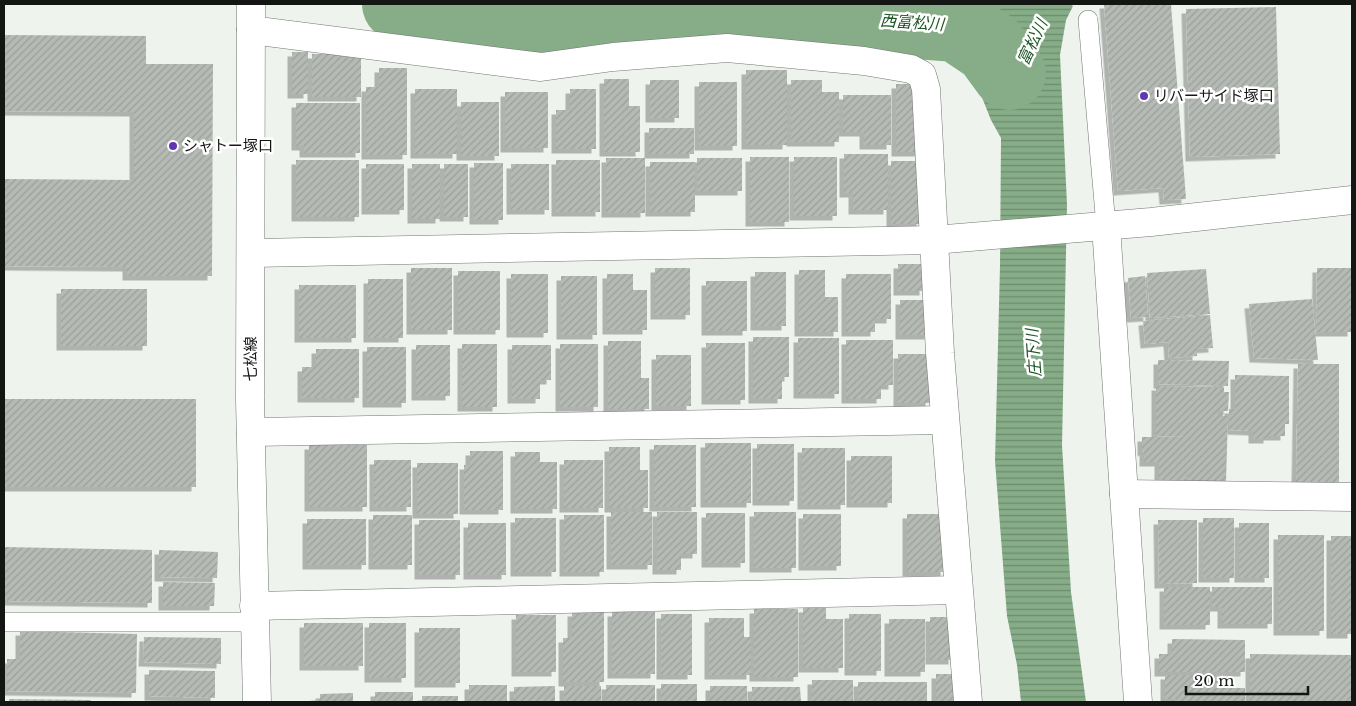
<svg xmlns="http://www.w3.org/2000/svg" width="1356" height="706" font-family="'Libre Baskerville','Noto Sans JP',serif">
	<defs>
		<pattern id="water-rules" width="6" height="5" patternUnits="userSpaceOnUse" patternTransform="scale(1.25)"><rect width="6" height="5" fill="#86ad87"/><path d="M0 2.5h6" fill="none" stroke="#6c8c6d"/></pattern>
		<pattern id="building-hatch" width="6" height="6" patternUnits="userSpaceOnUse" patternTransform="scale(1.25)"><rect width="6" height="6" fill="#b5bab5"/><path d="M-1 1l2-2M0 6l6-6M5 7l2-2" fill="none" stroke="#9b9f9b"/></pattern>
		<filter id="shadow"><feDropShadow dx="-4.5" dy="4.5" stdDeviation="0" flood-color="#0004"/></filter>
	</defs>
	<rect width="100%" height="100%" fill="#eef3ee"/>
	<polygon fill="url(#water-rules)" points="970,4 1070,4 1073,6 1066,20 1060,55 1067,205 1062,445 1071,592 1086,702 1021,702 1017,665 1007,616 995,461 1000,266 1001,138 991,120 973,75 926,48 926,7 966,9"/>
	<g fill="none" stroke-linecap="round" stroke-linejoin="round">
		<polyline stroke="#86ad87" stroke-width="74" points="399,4 542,26 691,5 957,25 990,47 1009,73"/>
	</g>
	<g fill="url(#building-hatch)" filter="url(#shadow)">
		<polygon points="1104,4 1171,4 1186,199 1164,200 1163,188 1118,191"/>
		<polygon points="1276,7 1280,154 1190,157 1186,9"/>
		<polygon points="4,35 146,36 146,64 213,64 212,276 127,276 127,267 4,266 4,179 134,180 134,112 4,111"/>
		<rect x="292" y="52" width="16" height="42"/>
		<rect x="312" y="54" width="49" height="43"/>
		<polygon points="379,68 407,68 407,155 366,155 366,87 379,87"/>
		<rect x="746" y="70" width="41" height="75"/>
		<polygon points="604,79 629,79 629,106 640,106 640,152 604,152"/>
		<rect x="650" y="80" width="29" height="38"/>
		<polygon points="791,80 822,80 822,92 839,92 839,142 791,142"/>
		<rect x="699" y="82" width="38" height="64"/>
		<rect x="896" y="84" width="25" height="68"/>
		<rect x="415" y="89" width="42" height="65"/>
		<polygon points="570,89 596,89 596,149 556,149 556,110 570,110"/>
		<rect x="505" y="92" width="43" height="56"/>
		<polygon points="843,95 891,95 891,145 864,145 864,132 843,132"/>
		<rect x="461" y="102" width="38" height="54"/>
		<polygon points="296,103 360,103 360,153 304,153 304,146 296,146"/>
		<rect x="649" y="128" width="45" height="26"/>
		<polygon points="844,154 888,154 888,210 853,210 853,193 844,193"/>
		<rect x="750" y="157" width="39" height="65"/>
		<rect x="794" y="157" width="43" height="59"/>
		<rect x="606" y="158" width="39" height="55"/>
		<rect x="697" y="158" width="45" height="33"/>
		<rect x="296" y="160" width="63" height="57"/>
		<rect x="556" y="160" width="44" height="52"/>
		<rect x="891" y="161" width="30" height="63"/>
		<rect x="650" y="162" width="45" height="50"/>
		<rect x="474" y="163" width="29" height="57"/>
		<rect x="366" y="164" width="38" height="46"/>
		<rect x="412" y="164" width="28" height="55"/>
		<rect x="444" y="164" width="24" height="53"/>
		<rect x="511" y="164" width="38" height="46"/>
		<rect x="898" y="264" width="26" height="27"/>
		<rect x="411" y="268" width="41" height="62"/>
		<rect x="655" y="268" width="35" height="47"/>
		<polygon points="1317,268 1352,268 1352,332 1316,332"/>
		<polygon points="1206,269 1210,314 1150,318 1147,273"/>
		<polygon points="799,270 825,270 825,297 838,297 838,332 799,332"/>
		<rect x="458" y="271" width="42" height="59"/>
		<rect x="755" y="272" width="31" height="54"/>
		<rect x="511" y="274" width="37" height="59"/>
		<polygon points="607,274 633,274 633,290 647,290 647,330 607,330"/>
		<polygon points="846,274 891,274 891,319 875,319 875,332 846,332"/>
		<rect x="561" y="276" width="36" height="59"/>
		<polygon points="1145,276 1148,317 1131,318 1128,278"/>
		<rect x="368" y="279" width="35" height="59"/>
		<rect x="706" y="281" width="41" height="50"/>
		<rect x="299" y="285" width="57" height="53"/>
		<rect x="61" y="289" width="86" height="57"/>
		<polygon points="1312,299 1318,360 1254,358 1249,304"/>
		<rect x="900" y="300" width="29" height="35"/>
		<polygon points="1210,315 1213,348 1197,349 1197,356 1169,358 1168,342 1145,344 1143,321"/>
		<polygon points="753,337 789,337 789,377 782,377 782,399 753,399"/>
		<rect x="798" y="338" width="41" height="56"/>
		<polygon points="846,340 893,340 893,385 881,385 881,399 846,399"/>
		<polygon points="608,341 641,341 641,378 649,378 649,409 608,409"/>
		<rect x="706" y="343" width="39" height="57"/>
		<rect x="462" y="344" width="35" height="63"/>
		<rect x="560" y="344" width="38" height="63"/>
		<rect x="416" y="345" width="34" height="51"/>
		<polygon points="512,345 551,345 551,380 540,380 540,399 512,399"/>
		<rect x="367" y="347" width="39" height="56"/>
		<polygon points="316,349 359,349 359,398 302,398 302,367 316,367"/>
		<rect x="898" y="354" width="32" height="49"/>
		<rect x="656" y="355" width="35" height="51"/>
		<polygon points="1158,360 1229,361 1228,386 1158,384"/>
		<polygon points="1298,364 1339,364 1339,482 1296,482"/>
		<polygon points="1235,375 1289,376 1289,424 1285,424 1285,436 1268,436 1268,439 1253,439 1253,431 1229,430 1229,409 1235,409"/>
		<polygon points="1156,386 1215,387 1215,388 1224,388 1224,392 1229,392 1228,411 1217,411 1217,413 1223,413 1223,416 1228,416 1226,482 1188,481 1188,475 1186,475 1186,482 1159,480 1159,462 1144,462 1144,451 1142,452 1142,437 1189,437 1156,436"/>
		<rect x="4" y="399" width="192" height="88"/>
		<rect x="705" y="443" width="46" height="60"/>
		<rect x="757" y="444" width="37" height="57"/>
		<rect x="309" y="445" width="58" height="62"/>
		<rect x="654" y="445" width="42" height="62"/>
		<polygon points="609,447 640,447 640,470 648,470 648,508 609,508"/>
		<rect x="802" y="448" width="43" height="57"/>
		<polygon points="470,451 503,451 503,510 464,510 464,465 470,465"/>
		<polygon points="515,452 540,452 540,462 557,462 557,509 515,509"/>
		<rect x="851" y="456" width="41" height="47"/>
		<rect x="374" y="460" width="37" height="47"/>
		<rect x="564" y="460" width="39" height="48"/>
		<rect x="417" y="463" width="41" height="51"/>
		<rect x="611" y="512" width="41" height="53"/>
		<polygon points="657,512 697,512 697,554 681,554 681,570 657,570"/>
		<rect x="754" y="512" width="42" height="56"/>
		<rect x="706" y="513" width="39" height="50"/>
		<rect x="803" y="514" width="38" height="52"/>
		<rect x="907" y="514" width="38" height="58"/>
		<rect x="373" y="515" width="39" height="50"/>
		<rect x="564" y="515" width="40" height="57"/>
		<rect x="515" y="518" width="41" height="54"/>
		<rect x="1203" y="518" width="31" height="60"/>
		<rect x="307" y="519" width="59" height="46"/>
		<rect x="419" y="520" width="41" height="55"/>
		<polygon points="1158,520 1197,520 1197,583 1159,584"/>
		<rect x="468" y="523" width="38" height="52"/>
		<rect x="1239" y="523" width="30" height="55"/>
		<rect x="1278" y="535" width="46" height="96"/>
		<rect x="1331" y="536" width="21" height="98"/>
		<polygon points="4,547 152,550 152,603 7,601 4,595"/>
		<polygon points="159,550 218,552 217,578 159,577"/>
		<polygon points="163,582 215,583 214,606 163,606"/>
		<rect x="1164" y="587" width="46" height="38"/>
		<polygon points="1212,587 1272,587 1272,624 1222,624 1222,607 1212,607"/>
		<polygon points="803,608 826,608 826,619 843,619 843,668 803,668"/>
		<rect x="754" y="609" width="44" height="68"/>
		<polygon points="572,612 604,612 604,682 563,682 563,638 572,638"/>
		<rect x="612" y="612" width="43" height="62"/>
		<rect x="661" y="614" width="31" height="61"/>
		<rect x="849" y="614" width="32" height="57"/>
		<rect x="516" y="615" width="40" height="57"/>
		<rect x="930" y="617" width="23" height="43"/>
		<polygon points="709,618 744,618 744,637 751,637 751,675 709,675"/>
		<rect x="889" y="619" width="36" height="53"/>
		<rect x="304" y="623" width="59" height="43"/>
		<rect x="369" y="623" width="37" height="55"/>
		<rect x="419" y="628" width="41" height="55"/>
		<polygon points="20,631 137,634 136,693 7,691 7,659 20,659"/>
		<polygon points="144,637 221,638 221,664 143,662"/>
		<polygon points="1172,639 1245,640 1245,672 1159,672 1159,654 1172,654"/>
		<polygon points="1250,654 1352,655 1352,702 1250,702"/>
		<polygon points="149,670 215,671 215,698 149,696"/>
		<rect x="936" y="674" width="24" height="28"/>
		<polygon points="1165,675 1227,675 1227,688 1245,688 1245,702 1176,702 1176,699 1165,699"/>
		<rect x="812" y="680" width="41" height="22"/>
		<rect x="858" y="682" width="69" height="20"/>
		<rect x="661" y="684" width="36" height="18"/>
		<rect x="469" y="685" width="38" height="17"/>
		<rect x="606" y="685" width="49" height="17"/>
		<polygon points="555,686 555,702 514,702 514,687"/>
		<rect x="564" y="686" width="37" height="16"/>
		<rect x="710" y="686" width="37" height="16"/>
		<polygon points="752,687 800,687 801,702 752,702"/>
		<rect x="375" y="692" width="38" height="10"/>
		<polygon points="353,693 353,702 309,702 309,701 320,700 320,694"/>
		<rect x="422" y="696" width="36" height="6"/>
		<polygon points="9,699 91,700 91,702 9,702"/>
	</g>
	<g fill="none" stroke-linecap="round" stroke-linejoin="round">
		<defs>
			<g id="lane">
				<polyline points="1088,20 1106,226"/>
				<polyline points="4,622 255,622"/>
			</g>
			<g id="street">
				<polyline points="251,30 541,67 613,57 727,48 864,61 911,69 922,75 926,89 940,353 968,702"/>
				<polyline points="1106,226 1138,702"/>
				<polyline points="251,253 934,240 1151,222 1352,200"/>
				<polyline points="251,432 945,420"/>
				<polyline points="1124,494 1352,497"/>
				<polyline points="254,606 958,590"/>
			</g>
			<polyline id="secondary" points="251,4 250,400 257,702"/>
		</defs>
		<use href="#lane" stroke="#717671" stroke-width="20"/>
		<use href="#street" stroke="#717671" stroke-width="29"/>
		<use href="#secondary" stroke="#717671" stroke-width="29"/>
		<use href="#lane" stroke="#fff" stroke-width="19"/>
		<use href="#street" stroke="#fff" stroke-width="28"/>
		<use href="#secondary" stroke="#fff" stroke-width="28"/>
	</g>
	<g fill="#6336ad" stroke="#fff" stroke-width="2">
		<circle cx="1144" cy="96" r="5"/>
		<circle cx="173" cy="146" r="5"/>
	</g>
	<g text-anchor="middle" stroke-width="5" stroke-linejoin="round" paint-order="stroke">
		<g font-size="15" fill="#141614" stroke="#fff" text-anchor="start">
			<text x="1154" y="101">リバーサイド塚口</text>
			<text x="183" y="151">シャトー塚口</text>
		</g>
		<g font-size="15" fill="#141614" stroke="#fff">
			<text transform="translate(251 359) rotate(-90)" y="5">七松線</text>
		</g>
		<g font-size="16" font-style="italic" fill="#1e5725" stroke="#fff">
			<text transform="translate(912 22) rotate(4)" y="6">西富松川</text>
			<text transform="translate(1032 42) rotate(-65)" y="6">富松川</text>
			<text transform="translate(1033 353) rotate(-94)" y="6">庄下川</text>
		</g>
	</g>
	<rect width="1356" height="706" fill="none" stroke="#141614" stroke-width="10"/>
	<path d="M1186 686v8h122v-8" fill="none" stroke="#141614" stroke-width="2.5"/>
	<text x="1194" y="686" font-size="15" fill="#141614" stroke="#ffffff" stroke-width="4" paint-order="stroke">20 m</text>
</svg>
